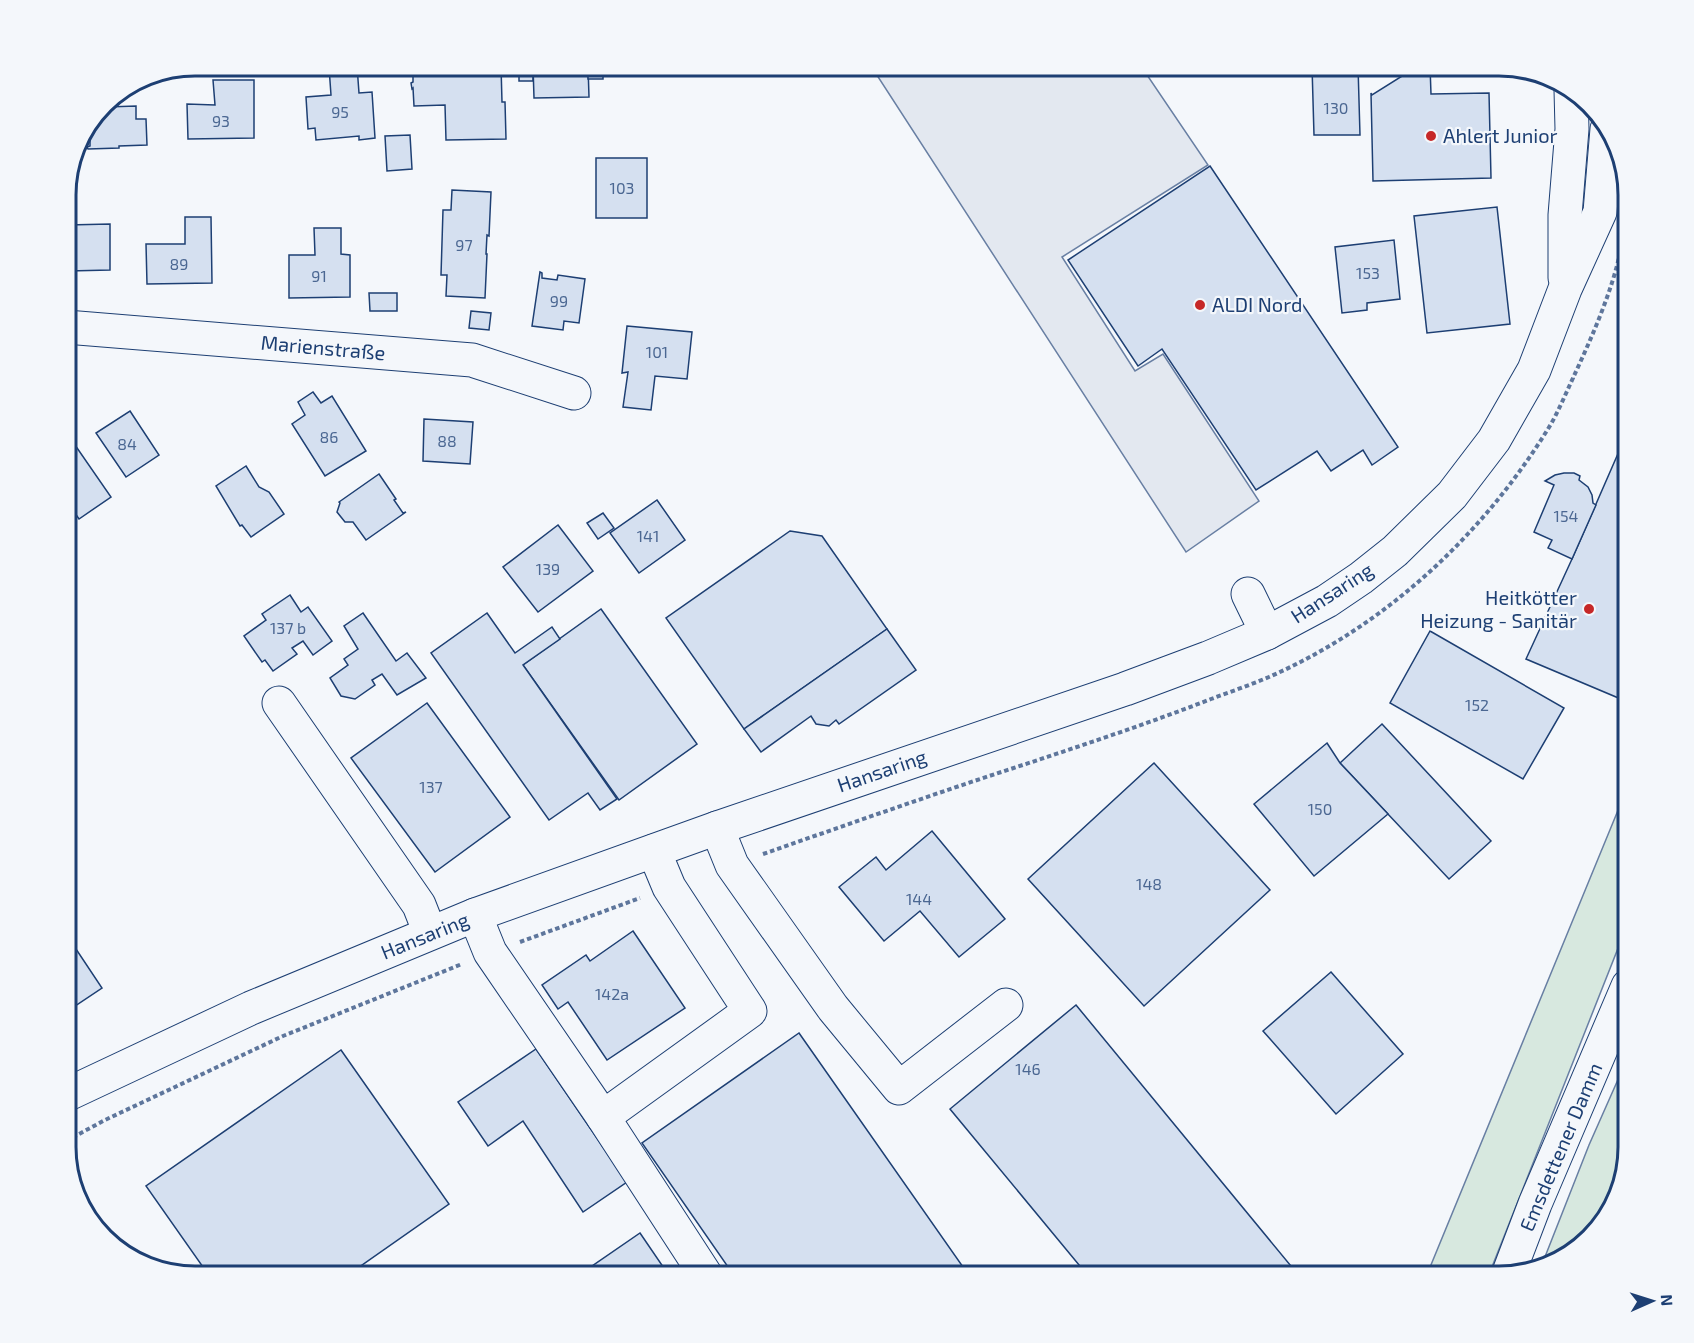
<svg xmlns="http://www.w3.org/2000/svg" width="1694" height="1343" font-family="'Exo 2',sans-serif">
	<rect width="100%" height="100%" fill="#f4f7fb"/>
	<g fill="#d7e8df" stroke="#687fa3" stroke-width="1.5">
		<polygon points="1628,786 1628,923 1488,1277 1426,1277"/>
		<polygon points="1628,1057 1628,1148 1621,1189 1596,1233 1555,1264 1541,1267 1589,1145"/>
	</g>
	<polygon fill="#e3e8f0" stroke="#687fa3" stroke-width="1.5" points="871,66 1141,66 1208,165 1062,257 1135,371 1163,354 1259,501 1186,552"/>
	<g fill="#d5e0f0" stroke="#1d3f73" stroke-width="1.5">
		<polygon points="357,66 359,93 372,92 375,138 359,140 359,136 316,140 315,128 308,129 306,97 331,95 329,67"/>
		<polygon points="413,66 501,66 502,102 505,102 506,139 446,140 445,105 414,106 413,88 412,89 411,83 413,82"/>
		<rect x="519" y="66" width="14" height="15"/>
		<polygon points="533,66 588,66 589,97 534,98"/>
		<rect x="588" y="66" width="15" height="13"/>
		<polygon points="1312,66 1358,66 1360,135 1314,135"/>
		<polygon points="1418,66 1430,66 1431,94 1489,93 1491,178 1373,181 1371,93 1372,95"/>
		<polygon points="213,80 254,80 254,138 188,139 187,104 215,105"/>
		<polygon points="107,102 107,107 136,106 136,119 146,119 147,145 119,146 119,148 88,149 87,147 90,146 90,124"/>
		<polygon points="410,135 412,169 387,171 385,136"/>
		<rect x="596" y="158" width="51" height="60"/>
		<polygon points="1210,166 1398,447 1375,463 1372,465 1363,450 1331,471 1317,451 1256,490 1162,349 1138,366 1068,260"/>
		<polygon points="452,190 491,192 489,236 487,235 486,254 487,254 485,298 446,296 447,275 441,275 443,210 451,210"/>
		<polygon points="1497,207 1510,324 1427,333 1414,216"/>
		<polygon points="185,217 211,217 212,283 147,284 146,244 185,244"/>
		<polygon points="110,224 110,270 68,271 67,225"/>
		<polygon points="314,228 341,228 341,254 350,255 350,297 289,298 289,255 315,255"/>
		<polygon points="1394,240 1400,299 1367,303 1367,310 1342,313 1335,247"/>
		<polygon points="540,272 542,273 542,278 557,280 558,275 585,279 579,323 564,321 563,330 532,326"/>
		<polygon points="369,293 397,293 397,311 370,311"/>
		<polygon points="471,311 491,313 489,330 469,328"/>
		<polygon points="627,326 692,332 687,379 655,376 651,410 623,407 628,372 622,373"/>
		<polygon points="313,392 321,403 332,396 366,451 325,476 292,424 305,415 298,402"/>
		<polygon points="130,411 159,455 126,477 96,433"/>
		<polygon points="424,419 473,422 470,464 423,461"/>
		<polygon points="66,432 111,497 79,519 66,500"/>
		<polygon points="1627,433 1628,434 1628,702 1526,659 1572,559"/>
		<polygon points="246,466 259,487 269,492 284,514 251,537 242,525 240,526 216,486"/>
		<polygon points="1564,473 1574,473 1580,476 1579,480 1588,487 1592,495 1593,503 1596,505 1572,559 1548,548 1552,540 1534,532 1554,485 1545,481 1555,475"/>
		<polygon points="379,474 396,499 394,500 403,513 406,512 366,540 353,522 345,522 337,512 340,503 339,502"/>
		<polygon points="657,500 685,540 639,573 610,533"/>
		<polygon points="603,513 614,528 598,539 587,523"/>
		<polygon points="558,525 593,571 538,612 503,567"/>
		<polygon points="790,531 822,536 887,629 744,729 666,618"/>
		<polygon points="290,595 301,612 308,607 332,641 313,655 303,641 292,648 297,654 273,671 265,660 262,662 244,636 266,620 262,614"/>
		<polygon points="601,609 697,744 619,800 523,665"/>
		<polygon points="363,613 396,661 407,653 426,678 397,695 382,674 372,680 375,685 355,699 341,696 330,678 348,665 344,659 358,649 344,626"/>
		<polygon points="487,613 515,653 552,627 560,639 523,665 617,799 600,810 588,793 549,820 431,653"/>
		<polygon points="887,629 916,670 839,724 836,720 829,726 816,724 811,716 761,752 744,729"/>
		<polygon points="1430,631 1564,708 1523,779 1390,703"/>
		<polygon points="427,703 510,817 435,872 351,758"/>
		<polygon points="1382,724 1491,841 1449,879 1340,763"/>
		<polygon points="1327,743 1340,763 1388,814 1314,876 1254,804"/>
		<polygon points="1154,763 1270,890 1144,1006 1028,879"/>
		<polygon points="932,831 1005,919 959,957 920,911 884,941 839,887 876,857 886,870"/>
		<polygon points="633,931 685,1008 607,1060 568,1002 558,1009 542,985 586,955 590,961"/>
		<polygon points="66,934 102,988 66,1012"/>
		<polygon points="1331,972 1403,1054 1336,1114 1263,1031"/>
		<polygon points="1076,1005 1300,1277 1089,1277 950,1109"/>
		<polygon points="799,1033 970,1277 735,1277 642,1143"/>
		<polygon points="536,1049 627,1182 583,1212 523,1121 488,1146 458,1102"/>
		<polygon points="341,1050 449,1204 345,1277 210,1277 146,1186"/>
		<polygon points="640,1233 670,1277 576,1277"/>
	</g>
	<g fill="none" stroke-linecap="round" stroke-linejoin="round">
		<defs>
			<g id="minor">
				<polyline points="1565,278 1565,215 1572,129 1571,90"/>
				<polyline points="66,327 472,360 574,393"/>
				<polyline points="1248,594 1267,633"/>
				<polyline points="279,703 419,905 430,933"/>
				<polyline points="717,828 732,865 833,1008 899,1088 1006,1005"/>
				<polyline points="475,915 490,952 603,1117 750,1011 669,887 654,851"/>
				<polyline points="66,1095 251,1008 475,915 717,828 1125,689 1208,658 1267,633 1327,601 1361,578 1395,551 1452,495 1494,440 1534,370 1565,289 1600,212 1607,129"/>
				<polyline points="603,1117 707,1277"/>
			</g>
			<polyline id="major" points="1508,1275 1535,1204 1628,986"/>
		</defs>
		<use href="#minor" stroke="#1d3f73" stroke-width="35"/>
		<use href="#major" stroke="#1d3f73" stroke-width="35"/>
		<g stroke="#5e769c" stroke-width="4" stroke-dasharray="4.5 3" stroke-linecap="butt">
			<path d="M763,854C852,823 942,791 1032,762C1092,742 1152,722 1211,699C1230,692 1250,685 1269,677C1387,625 1485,533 1551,424C1559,410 1566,393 1573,378C1591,339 1613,290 1621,248"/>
			<polyline points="520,942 640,898"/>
			<polyline points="66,1141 105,1120 283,1036 462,964"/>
		</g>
		<use href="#minor" stroke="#f4f7fb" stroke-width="33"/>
		<use href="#major" stroke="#f4f7fb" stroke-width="33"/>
	</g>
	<g fill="#c62828" stroke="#f4f7fb" stroke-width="2">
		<circle cx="1431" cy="136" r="6"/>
		<circle cx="1200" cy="305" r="6"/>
		<circle cx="1589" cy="609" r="6"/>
	</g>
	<g text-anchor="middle" stroke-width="4.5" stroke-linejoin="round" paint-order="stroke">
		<g font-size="16" fill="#4b6792">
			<text x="1336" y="114">130</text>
			<text x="340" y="118">95</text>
			<text x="221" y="127">93</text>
			<text x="622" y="194">103</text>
			<text x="464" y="251">97</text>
			<text x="179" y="270">89</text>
			<text x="1368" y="279">153</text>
			<text x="319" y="282">91</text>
			<text x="559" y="307">99</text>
			<text x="657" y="358">101</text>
			<text x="329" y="443">86</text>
			<text x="447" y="447">88</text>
			<text x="127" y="450">84</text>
			<text x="1566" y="522">154</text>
			<text x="648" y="542">141</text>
			<text x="548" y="575">139</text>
			<text x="288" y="634">137 b</text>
			<text x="1477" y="711">152</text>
			<text x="431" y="793">137</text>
			<text x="1320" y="815">150</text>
			<text x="1149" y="890">148</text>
			<text x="919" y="905">144</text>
			<text x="612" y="1000">142a</text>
			<text x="1028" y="1075">146</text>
		</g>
		<g font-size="20" fill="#1d3f73" stroke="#f4f7fb" text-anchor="start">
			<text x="1443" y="143">Ahlert Junior</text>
			<text x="1212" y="312">ALDI Nord</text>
			<text x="1577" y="605" text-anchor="end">Heitkötter<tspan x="1577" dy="23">Heizung - Sanitär</tspan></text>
		</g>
		<g font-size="20" fill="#1d3f73" stroke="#f4f7fb">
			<text transform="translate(323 348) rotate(5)" y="7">Marienstraße</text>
			<text transform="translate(1332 593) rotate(-33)" y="7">Hansaring</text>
			<text transform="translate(882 771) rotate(-19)" y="7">Hansaring</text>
			<text transform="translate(425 936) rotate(-22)" y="7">Hansaring</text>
			<text transform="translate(1561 1147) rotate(-67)" y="7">Emsdettener Damm</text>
		</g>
	</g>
	<path d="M0 0H1694V1343H0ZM195 76H1499A119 119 0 0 1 1618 195V1147A119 119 0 0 1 1499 1266H195A119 119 0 0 1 76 1147V195A119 119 0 0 1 195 76Z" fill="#f4f7fb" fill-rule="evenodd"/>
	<path fill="none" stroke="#1d3f73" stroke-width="3" d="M195 76H1499A119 119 0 0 1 1618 195V1147A119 119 0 0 1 1499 1266H195A119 119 0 0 1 76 1147V195A119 119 0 0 1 195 76Z"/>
	<g transform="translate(1652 1301) rotate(87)" stroke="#f4f7fb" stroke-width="4.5" paint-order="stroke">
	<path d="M0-4.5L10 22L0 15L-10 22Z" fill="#1d3f73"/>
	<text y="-9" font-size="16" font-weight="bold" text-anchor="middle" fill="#1d3f73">N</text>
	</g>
</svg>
